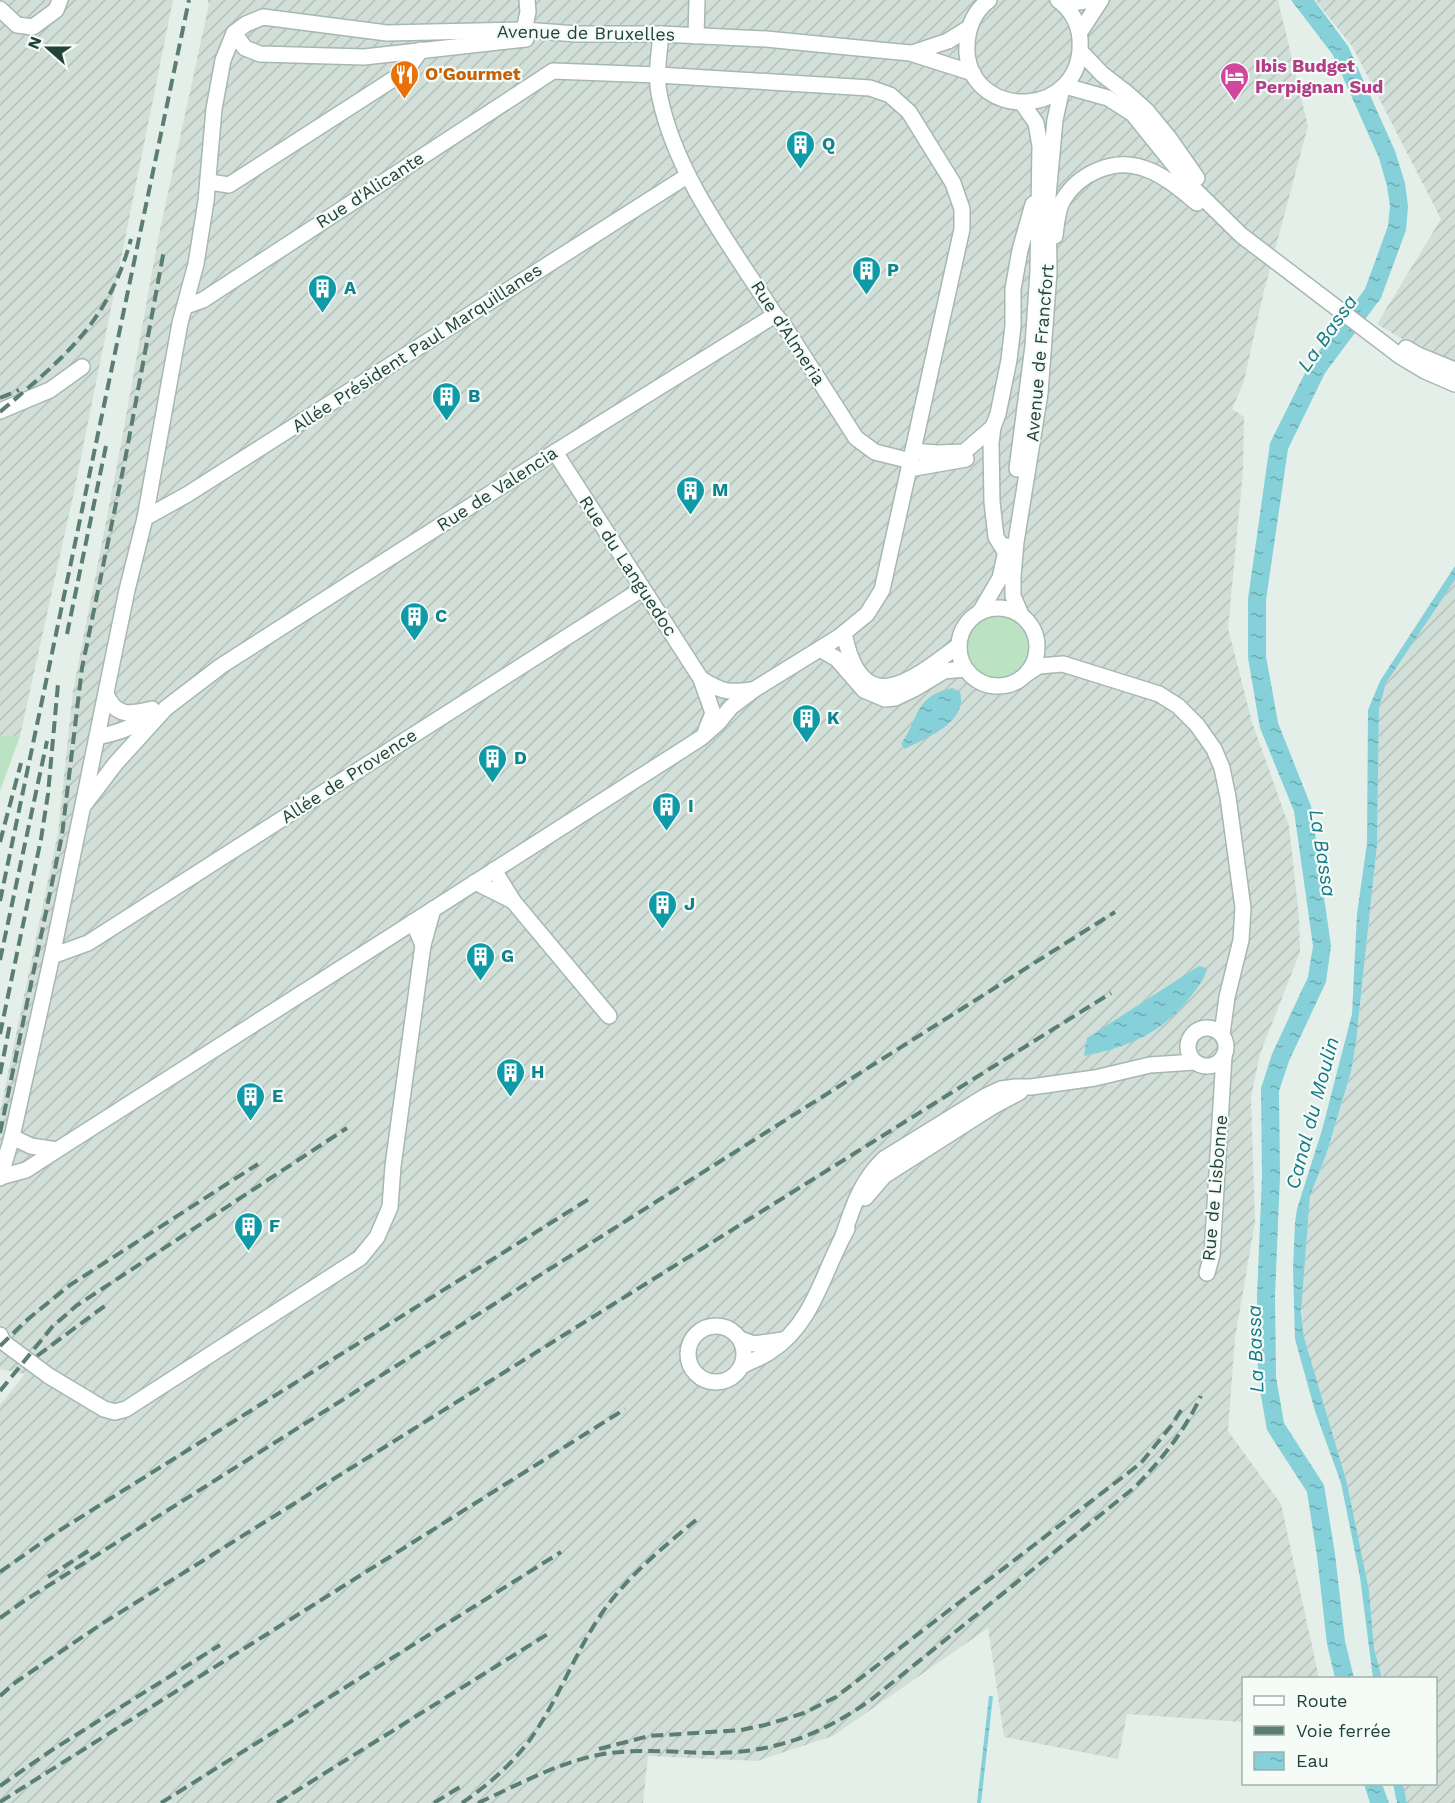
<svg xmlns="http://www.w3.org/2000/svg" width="1455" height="1803" font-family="'Work Sans',sans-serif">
	<defs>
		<pattern id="industrial-furrows" width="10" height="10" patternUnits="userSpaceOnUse" patternTransform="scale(1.5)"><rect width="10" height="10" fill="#d2dfd8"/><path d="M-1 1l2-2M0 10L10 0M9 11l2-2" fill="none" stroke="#b4c1ba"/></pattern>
		<pattern id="water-ripples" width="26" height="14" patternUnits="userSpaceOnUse" patternTransform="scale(1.5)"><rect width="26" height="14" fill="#86d1d9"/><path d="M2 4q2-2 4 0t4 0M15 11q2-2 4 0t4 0" fill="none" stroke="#6dabb1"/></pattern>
	</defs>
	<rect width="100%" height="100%" fill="#e4efe9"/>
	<g fill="url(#industrial-furrows)">
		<polygon points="0,0 173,0 74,492 20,736 0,736"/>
		<polygon points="207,0 1278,0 1308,126 1263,295 1244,381 1232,409 1244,417 1243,471 1228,628 1252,722 1289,826 1299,917 1300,952 1260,1054 1251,1097 1255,1222 1235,1338 1228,1431 1281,1504 1319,1678 1244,1678 1243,1722 1127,1714 1118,1759 1004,1737 988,1628 833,1736 757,1761 648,1756 643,1803 0,1803 0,1405 25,1374 0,1369 0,1112 58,832 73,691 118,460 158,239 209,4"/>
		<polygon points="1315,0 1455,0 1455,364 1429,355 1377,324 1441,219 1352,46"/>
		<polygon points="1455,580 1455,1803 1407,1803 1403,1784 1436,1784 1436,1678 1382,1678 1374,1648 1369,1590 1347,1483 1304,1337 1301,1303 1310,1196 1326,1155 1351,1072 1358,1024 1377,845 1379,709 1386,683"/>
	</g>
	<g fill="#bae2c3">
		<circle cx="997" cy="647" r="32"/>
		<polygon points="0,736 20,736 0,791"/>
	</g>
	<g fill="url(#water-ripples)">
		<polygon points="1291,0 1314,0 1348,46 1395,151 1405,183 1408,206 1406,230 1381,298 1325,373 1288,449 1266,600 1266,656 1278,723 1311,806 1331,946 1326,982 1289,1061 1279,1091 1280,1176 1275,1296 1276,1377 1284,1423 1324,1485 1335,1554 1345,1641 1354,1678 1335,1678 1327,1644 1317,1556 1307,1492 1267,1430 1258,1379 1257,1296 1262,1176 1261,1088 1272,1054 1308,977 1313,946 1294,811 1260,728 1248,658 1248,599 1270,443 1310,363 1365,289 1388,226 1390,206 1387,186 1379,158 1333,55"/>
		<polygon points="1455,566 1455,580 1386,683 1379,709 1377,845 1356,1042 1351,1072 1326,1155 1310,1196 1301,1311 1304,1337 1347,1483 1369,1590 1374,1648 1382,1678 1373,1678 1360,1577 1341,1483 1315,1411 1295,1339 1293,1269 1295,1223 1297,1209 1322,1130 1352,1014 1357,914 1367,843 1368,710 1380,681"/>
		<path d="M952,688L960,692C968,723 927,737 905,749L901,744C919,719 914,696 952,688Z"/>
		<path d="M1199,966L1207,968C1205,979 1198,987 1191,996C1162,1033 1129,1047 1084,1056L1087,1038Z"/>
		<polygon points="989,1696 993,1696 981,1803 977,1803"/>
		<polygon points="1364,1784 1382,1784 1389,1803 1370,1803"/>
		<polygon points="1393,1784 1403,1784 1407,1803 1397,1803"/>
	</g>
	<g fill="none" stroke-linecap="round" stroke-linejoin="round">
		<defs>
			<g id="minor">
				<path d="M989,0C972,13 966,32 967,53C973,122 1085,119 1080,39C1079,24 1071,9 1058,0"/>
				<polyline points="1064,4 1093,0"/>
				<polyline points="0,9 17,25 33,27 56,10 60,0"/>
				<polyline points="524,30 528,12 527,0"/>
				<polyline points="1080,32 1101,0"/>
				<polyline points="234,33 245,48 260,54 364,57 526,39"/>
				<path d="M661,34C659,55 655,77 660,98C677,178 732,247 775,315L783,324L856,438L875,452L911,461"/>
				<polyline points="696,36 697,0"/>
				<polyline points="1081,52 1102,74 1128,94 1146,110 1169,138 1197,178"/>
				<polyline points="912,53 948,41 969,28"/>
				<polyline points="1065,86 1108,98 1133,114 1191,186 1241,235 1400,356 1425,371 1455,384"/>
				<polyline points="216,183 229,185 395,78 411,64 421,50"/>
				<path d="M1055,236C1056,226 1058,209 1063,200C1079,173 1114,158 1143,168C1163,174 1181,190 1197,203"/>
				<polyline points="1406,348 1418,355 1455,370"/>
				<polyline points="0,411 50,390 82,367"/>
				<polyline points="913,451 937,453 964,452 993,427"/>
				<polyline points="555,452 701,679"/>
				<polyline points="909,469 966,459"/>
				<polyline points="1017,469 1033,346 1038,271 1040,146 1036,123 1022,103"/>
				<polyline points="145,518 188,494 687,176"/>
				<polyline points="1006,553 996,537 992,502 991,443 993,427 998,414 1009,360 1013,326 1013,289 1020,250 1033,204"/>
				<circle cx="998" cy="647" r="39"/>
				<polyline points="980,612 1000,578 1007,546"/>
				<polyline points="1021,615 1013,596 1013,576 1016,542 1040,393 1049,272 1048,196 1055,120 1062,88"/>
				<path d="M844,633C862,721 910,682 959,645"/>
				<polyline points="820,649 837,659 864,690 885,699 895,698 914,689 944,671 965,669"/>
				<polyline points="1028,673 1039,666 1063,664 1159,694 1178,706 1197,725 1214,749 1222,768 1228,797 1243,908 1241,940 1227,997 1222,1034"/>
				<path d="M106,694C116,718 131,714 152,709"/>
				<path d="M706,730L713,713L701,679C722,692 728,693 752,690"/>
				<path d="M97,737C120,732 131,729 150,713"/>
				<polyline points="84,805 116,763 166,708 221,666 555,452 775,315"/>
				<polyline points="475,882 513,901 494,870"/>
				<polyline points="513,901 609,1016"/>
				<polyline points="413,922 423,945 433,909"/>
				<polyline points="52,956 88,943 642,589"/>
				<circle cx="1207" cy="1047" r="19"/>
				<polyline points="57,1150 701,738 718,723 731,707 755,689 839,637 867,614 882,590 962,229 962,209 953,183 909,112 890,95 870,88 658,75 553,71 203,300 186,306"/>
				<polyline points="0,1177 26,1170 57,1150 31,1146 12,1137"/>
				<polyline points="0,1178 12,1137 52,956 127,590 145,518 180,323 196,264 206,201 214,109 223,60 234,33 246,24 263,17 387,33 524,30 577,34 661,34 766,39 910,53 973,73"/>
				<polyline points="865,1198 884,1176 992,1107 1020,1092"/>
				<path d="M843,1236C853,1206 861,1181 884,1159L986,1096L1001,1089L1016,1087H1031L1095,1078L1150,1065L1195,1062"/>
				<polyline points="1207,1273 1212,1255 1224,1056"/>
				<circle cx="716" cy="1354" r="28"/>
				<polyline points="0,1335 3,1342 49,1376 104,1409 115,1412 126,1409 360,1258 377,1237 390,1207 393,1166 423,945"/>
				<polyline points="740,1339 754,1344 783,1340"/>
				<path d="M742,1366C751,1361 763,1357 771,1351C814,1323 823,1271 847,1229"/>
			</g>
		</defs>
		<use href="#minor" stroke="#a6b8b0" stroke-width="18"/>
		<use href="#minor" stroke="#fff" stroke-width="15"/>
		<g stroke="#5b7e73" stroke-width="4" stroke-dasharray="12 6" stroke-linecap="butt">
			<polyline points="0,398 19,390"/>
			<path d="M0,412C63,358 108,324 131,239"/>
			<polyline points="67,634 107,441"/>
			<polyline points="0,842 21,763"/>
			<polyline points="0,901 189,0"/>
			<polyline points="0,960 47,741"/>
			<polyline points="0,1034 41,839 48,794 58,684"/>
			<polyline points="0,1074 10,1024"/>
			<polyline points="0,1133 62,835 82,668 125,460 164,250"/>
			<polyline points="0,1346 28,1319 70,1285 258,1164"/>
			<polyline points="37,1356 106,1305"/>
			<polyline points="0,1391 52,1327 76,1306 347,1128"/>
			<polyline points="0,1572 57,1532 592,1197"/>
			<polyline points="48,1577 93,1548"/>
			<polyline points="0,1618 24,1601 1115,912"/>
			<polyline points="0,1696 16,1682 100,1625 1111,993"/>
			<polyline points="599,1749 649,1736 741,1730 765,1725 804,1713 836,1697 1141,1463 1171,1426 1183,1407"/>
			<polyline points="0,1786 52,1750 220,1645"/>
			<polyline points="0,1802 625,1409"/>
			<polyline points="161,1803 561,1552"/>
			<polyline points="277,1803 551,1632"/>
			<polyline points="434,1803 463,1785"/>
			<path d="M462,1803C487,1786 511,1765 529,1741C558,1701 574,1654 602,1613C627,1577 662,1548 696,1520"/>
			<path d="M478,1803C520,1784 564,1759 610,1753C642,1749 674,1752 706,1753C771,1754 820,1736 872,1699L1135,1487C1162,1459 1184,1432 1201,1396"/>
		</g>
	</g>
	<defs>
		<symbol id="restaurant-pin" viewBox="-11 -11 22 30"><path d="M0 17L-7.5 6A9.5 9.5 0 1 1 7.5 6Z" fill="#e8710a" stroke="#f5fbf7"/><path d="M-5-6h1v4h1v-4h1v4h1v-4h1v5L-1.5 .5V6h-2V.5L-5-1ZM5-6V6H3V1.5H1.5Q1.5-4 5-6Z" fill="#fff"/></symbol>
		<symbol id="hotel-pin" viewBox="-11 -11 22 30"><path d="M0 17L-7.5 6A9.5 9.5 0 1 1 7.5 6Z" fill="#d1479c" stroke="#f5fbf7"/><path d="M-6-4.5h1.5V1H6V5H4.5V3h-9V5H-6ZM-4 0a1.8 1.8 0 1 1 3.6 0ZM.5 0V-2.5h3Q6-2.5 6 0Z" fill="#fff"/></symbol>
		<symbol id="building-pin" viewBox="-11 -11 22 30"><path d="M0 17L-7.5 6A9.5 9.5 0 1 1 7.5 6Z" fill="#0f9aa8" stroke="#f5fbf7"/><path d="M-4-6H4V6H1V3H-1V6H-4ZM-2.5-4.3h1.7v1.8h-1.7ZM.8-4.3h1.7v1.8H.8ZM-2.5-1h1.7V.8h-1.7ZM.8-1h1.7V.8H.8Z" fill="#fff"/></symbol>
	</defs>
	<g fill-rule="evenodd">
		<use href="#restaurant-pin" x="388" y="58" width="33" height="45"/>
		<use href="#hotel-pin" x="1218" y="60" width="33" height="45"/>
		<use href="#building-pin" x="784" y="128" width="33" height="45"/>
		<use href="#building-pin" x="850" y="254" width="33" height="45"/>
		<use href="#building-pin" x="306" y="272" width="33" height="45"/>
		<use href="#building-pin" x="430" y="380" width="33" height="45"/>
		<use href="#building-pin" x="674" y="474" width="33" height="45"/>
		<use href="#building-pin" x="398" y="600" width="33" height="45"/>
		<use href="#building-pin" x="790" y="702" width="33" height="45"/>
		<use href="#building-pin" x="476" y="742" width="33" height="45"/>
		<use href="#building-pin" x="650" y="790" width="33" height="45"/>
		<use href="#building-pin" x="646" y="888" width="33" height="45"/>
		<use href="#building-pin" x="464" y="940" width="33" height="45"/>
		<use href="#building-pin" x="494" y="1056" width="33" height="45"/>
		<use href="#building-pin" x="234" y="1080" width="33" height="45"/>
		<use href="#building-pin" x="232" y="1210" width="33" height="45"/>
	</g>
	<g text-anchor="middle" stroke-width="4.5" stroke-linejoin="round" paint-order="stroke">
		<g font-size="18" fill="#214338" stroke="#f5fbf7">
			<text transform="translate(586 33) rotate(1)" y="6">Avenue de Bruxelles</text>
			<text transform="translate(370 190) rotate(-33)" y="6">Rue d'Alicante</text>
			<text transform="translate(788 333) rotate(57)" y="6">Rue d'Almeria</text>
			<text transform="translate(417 348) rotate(-33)" y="6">Allée Président Paul Marquillanes</text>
			<text transform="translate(1040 353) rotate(-85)" y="6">Avenue de Francfort</text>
			<text transform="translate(497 489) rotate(-33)" y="6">Rue de Valencia</text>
			<text transform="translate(628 566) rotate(57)" y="6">Rue du Languedoc</text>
			<text transform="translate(349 776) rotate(-33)" y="6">Allée de Provence</text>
			<text transform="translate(1215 1188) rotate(-85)" y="6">Rue de Lisbonne</text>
		</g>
		<g font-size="18" font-weight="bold" fill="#b23c85" stroke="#f5fbf7" text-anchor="start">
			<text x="1255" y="72">Ibis Budget<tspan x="1255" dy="21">Perpignan Sud</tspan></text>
		</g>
		<g font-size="18" font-weight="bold" fill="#c56008" stroke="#f5fbf7" text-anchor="start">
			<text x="425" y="80">O'Gourmet</text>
		</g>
		<g font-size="18" font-weight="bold" fill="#0d838f" stroke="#f5fbf7" text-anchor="start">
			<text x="822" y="150">Q</text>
			<text x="887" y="276">P</text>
			<text x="344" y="294">A</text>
			<text x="468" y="402">B</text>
			<text x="712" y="496">M</text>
			<text x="435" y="622">C</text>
			<text x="827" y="724">K</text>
			<text x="514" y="764">D</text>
			<text x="688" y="812">I</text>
			<text x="684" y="910">J</text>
			<text x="501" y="962">G</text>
			<text x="531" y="1078">H</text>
			<text x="272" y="1102">E</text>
			<text x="269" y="1232">F</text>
		</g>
		<g font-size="20" font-style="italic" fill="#137a86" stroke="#f5fbf7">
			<text transform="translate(1327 333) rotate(-55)" y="7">La Bassa</text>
			<text transform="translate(1323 853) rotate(81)" y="7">La Bassa</text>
			<text transform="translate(1312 1113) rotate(-75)" y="7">Canal du Moulin</text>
			<text transform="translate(1255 1349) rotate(-92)" y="7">La Bassa</text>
		</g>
	</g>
	<rect x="1242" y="1677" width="195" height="108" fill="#f5fbf7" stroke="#a0b1ab" stroke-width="1.5"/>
	<rect x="1254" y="1696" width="30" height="9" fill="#ffffff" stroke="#a0b1ab" stroke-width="1.5"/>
	<text x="1296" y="1707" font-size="18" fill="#214338">Route</text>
	<rect x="1254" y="1726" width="30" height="9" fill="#5b7e73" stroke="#a0b1ab" stroke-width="1.5"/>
	<text x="1296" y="1737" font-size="18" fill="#214338">Voie ferrée</text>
	<rect x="1254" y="1752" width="30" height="18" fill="url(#water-ripples)" stroke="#a0b1ab" stroke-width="1.5"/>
	<text x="1296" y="1767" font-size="18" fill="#214338">Eau</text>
	<g transform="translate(48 48) rotate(291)" stroke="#f5fbf7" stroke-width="4.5" paint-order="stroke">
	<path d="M0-4.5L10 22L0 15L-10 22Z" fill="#214338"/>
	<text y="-9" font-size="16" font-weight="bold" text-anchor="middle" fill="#214338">N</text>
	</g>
</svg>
